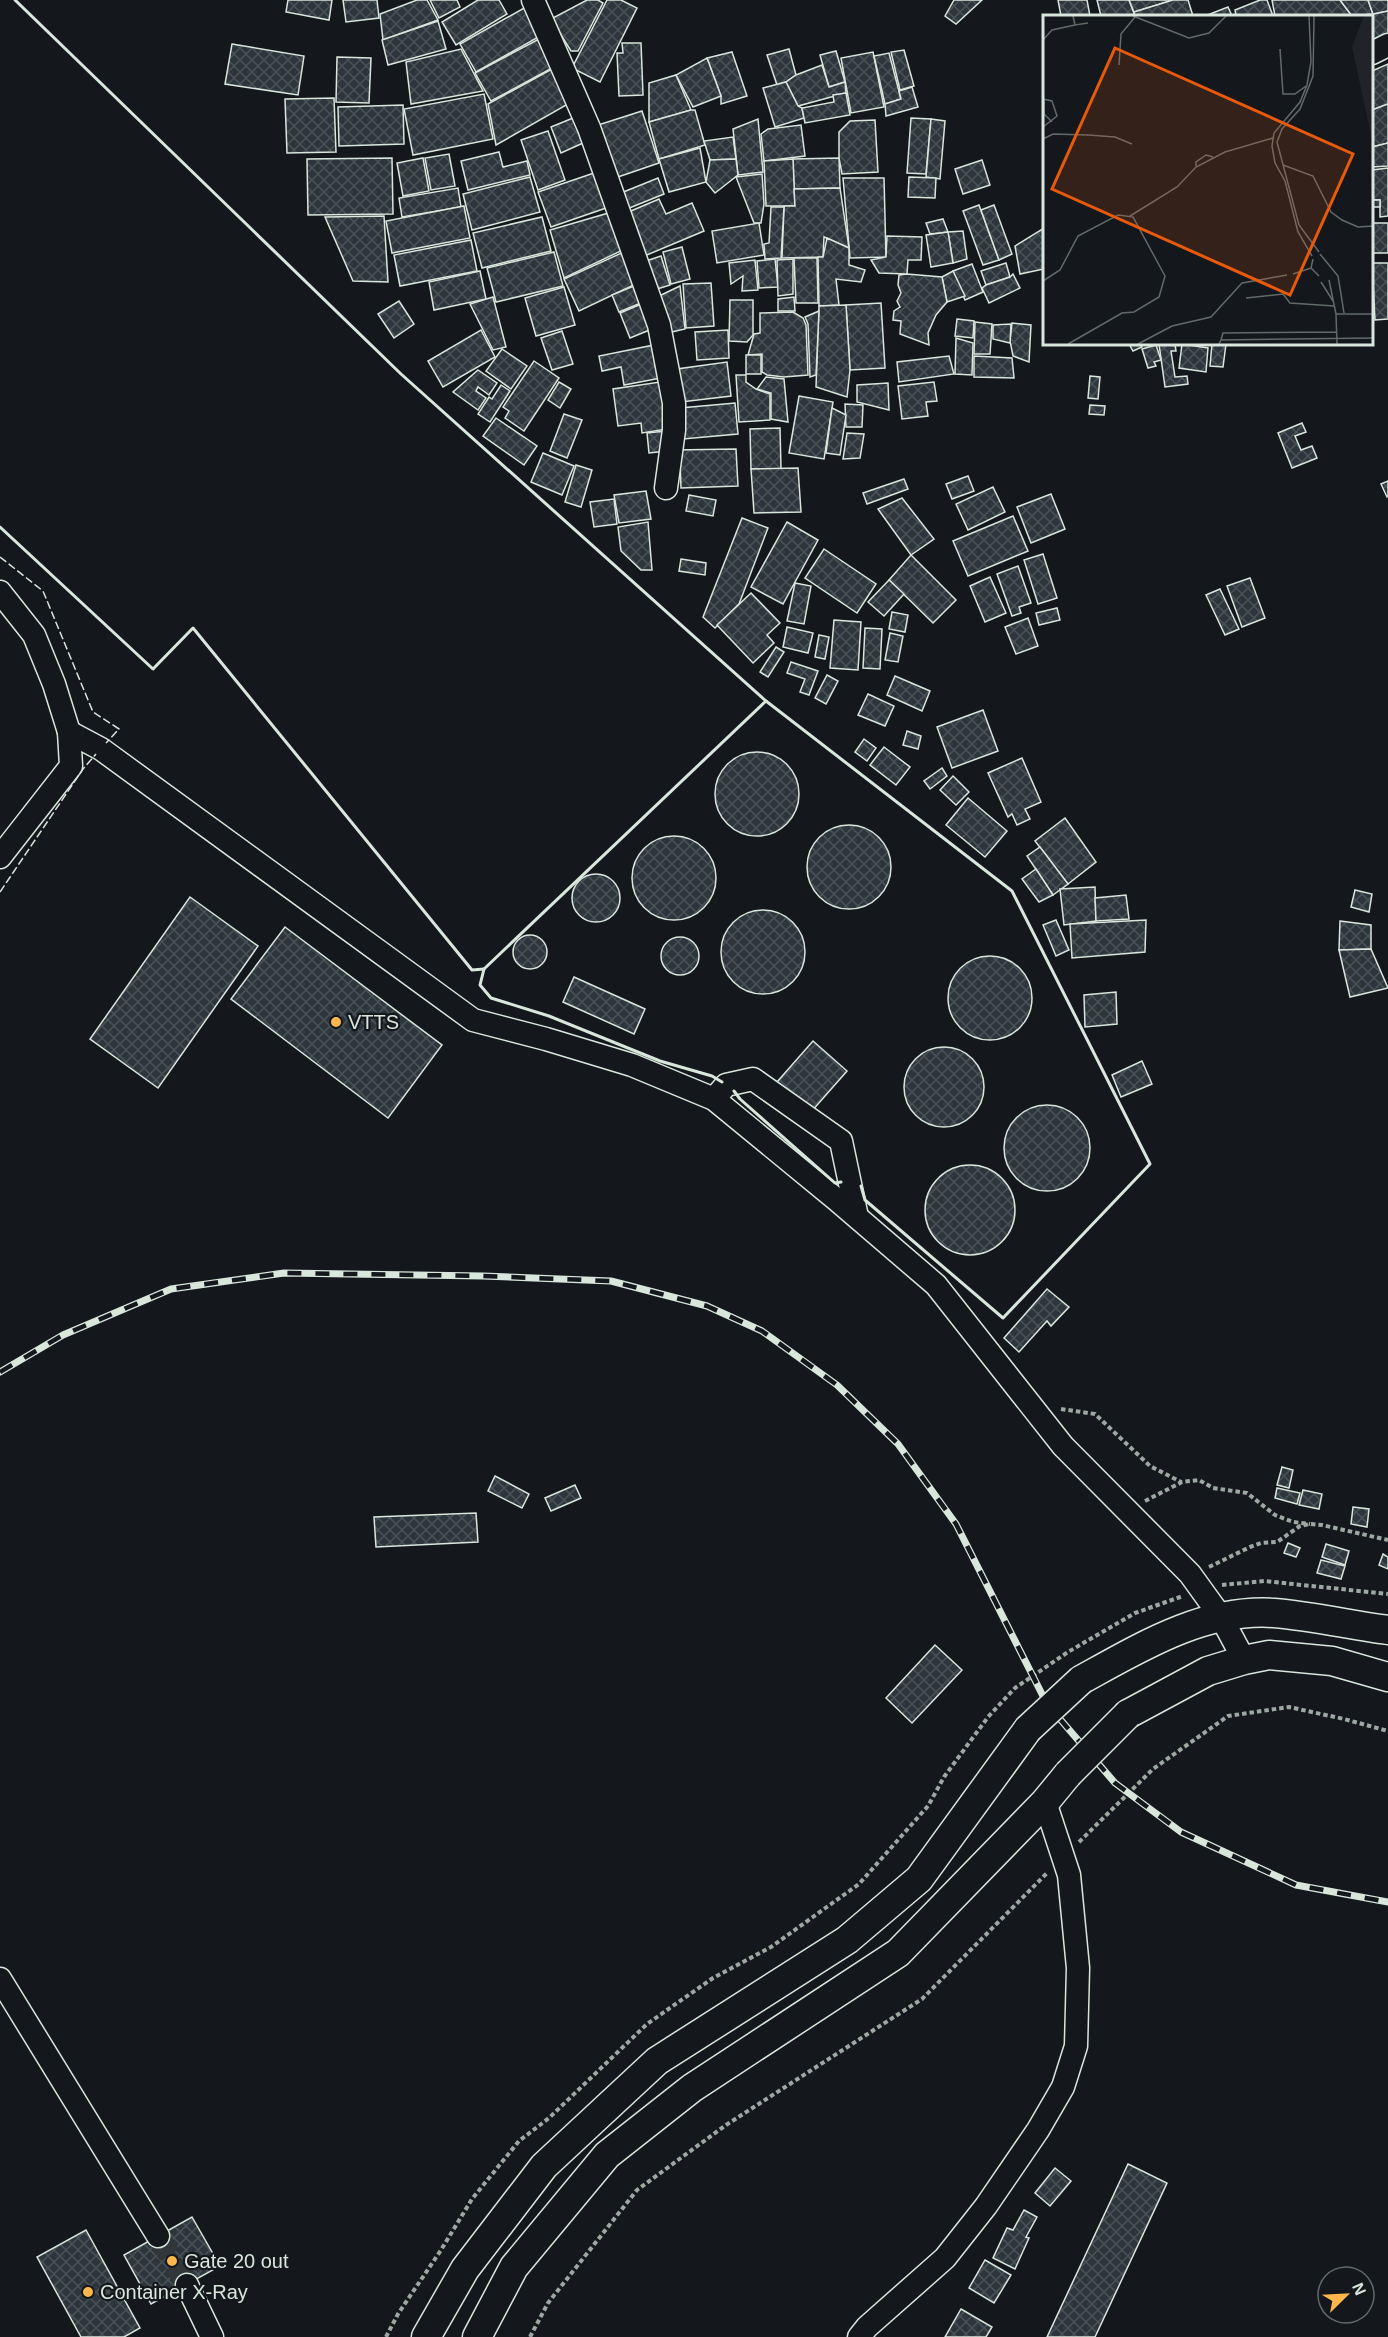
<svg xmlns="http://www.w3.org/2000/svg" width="1388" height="2337" font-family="Arial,sans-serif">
	<defs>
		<pattern id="building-cross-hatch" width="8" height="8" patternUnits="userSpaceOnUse" patternTransform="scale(1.5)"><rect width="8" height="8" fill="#2c363c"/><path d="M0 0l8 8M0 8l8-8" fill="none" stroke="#4a5358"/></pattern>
	</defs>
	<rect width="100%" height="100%" fill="#14181c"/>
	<g fill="url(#building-cross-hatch)" stroke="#d8e6dc" stroke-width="1.5">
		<polygon points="288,0 332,0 329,20 286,12"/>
		<polygon points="343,0 377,0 379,18 346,22"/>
		<polygon points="417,0 427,0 438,20 383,40 380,14"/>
		<polygon points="430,0 457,0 460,7 439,18"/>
		<polygon points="478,0 499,0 507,14 456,45 442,22"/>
		<polygon points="587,0 598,0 603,3 578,51 571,51 551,19"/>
		<polygon points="607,0 621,0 637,8 600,82 572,68"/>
		<polygon points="954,0 982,0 956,24 945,16"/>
		<polygon points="1058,0 1087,0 1090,16 1061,16"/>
		<polygon points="1097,0 1129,0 1135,16 1101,16"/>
		<polygon points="1129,0 1173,0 1134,12"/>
		<polygon points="1173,0 1188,0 1193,16 1135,16 1134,12"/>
		<polygon points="1260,0 1267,0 1273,16 1236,16 1235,10"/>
		<polygon points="1272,0 1340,0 1352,16 1275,16"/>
		<polygon points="1340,0 1368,0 1373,14 1352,16"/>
		<polygon points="1368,0 1388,0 1388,11 1373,14"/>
		<polygon points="526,7 542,35 476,72 460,44"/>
		<polygon points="1228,7 1232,16 1205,16"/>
		<polygon points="1388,11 1388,42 1372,49 1372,16 1365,16"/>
		<polygon points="438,21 446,49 388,65 382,40"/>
		<polygon points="539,39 554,67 491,101 475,73"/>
		<polygon points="622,43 641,43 643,95 619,96 617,53 623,53"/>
		<polygon points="232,44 304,56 298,95 225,84"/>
		<polygon points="461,49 483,91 411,104 406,62"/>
		<polygon points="789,49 796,75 786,82 777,85 767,55"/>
		<polygon points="904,50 914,86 900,90 891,52"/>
		<polygon points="836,51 845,82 829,87 820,55"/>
		<polygon points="732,52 747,96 721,104 721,96 707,58"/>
		<polygon points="873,52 884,107 851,113 841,58"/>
		<polygon points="889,53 901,99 885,104 874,56"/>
		<polygon points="337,57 371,58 369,103 336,102"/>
		<polygon points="707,58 721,96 693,107 676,75"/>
		<polygon points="1388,64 1388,104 1372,110 1372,71"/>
		<polygon points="822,65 829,87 845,82 846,93 798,106 786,82 796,75"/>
		<polygon points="552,69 568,104 496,145 488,104"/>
		<polygon points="676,75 691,110 649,122 649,83"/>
		<polygon points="786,82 798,106 802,108 804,118 775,127 763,88"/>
		<polygon points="912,87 918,107 886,116 885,104 901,99 899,91"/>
		<polygon points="846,93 850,115 805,123 802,108 834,102 833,95"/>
		<polygon points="484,94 493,139 413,155 404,109"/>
		<polygon points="334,98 336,152 287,153 285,99"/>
		<polygon points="1388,104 1388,143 1372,147 1372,110"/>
		<polygon points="403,105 404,144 339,146 338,107"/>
		<polygon points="691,110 695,110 705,145 659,159 649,122"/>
		<polygon points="642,111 659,163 612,179 595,126"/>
		<polygon points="573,118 583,143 561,153 551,127"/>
		<polygon points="911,118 931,119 926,174 907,173"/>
		<polygon points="758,119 763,172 738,175 733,129"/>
		<polygon points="931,119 945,121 940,179 926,177"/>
		<polygon points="875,120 878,172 842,174 839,158 839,132 850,121"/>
		<polygon points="801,125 805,156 764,161 761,134 768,129"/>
		<polygon points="548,131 565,180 538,190 521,140"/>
		<polygon points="733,137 736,159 710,160 704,141"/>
		<polygon points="1388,143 1388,166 1372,167 1372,147"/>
		<polygon points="700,148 706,182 669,192 659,159"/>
		<polygon points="499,152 503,167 527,161 530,175 468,190 461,161"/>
		<polygon points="449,154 455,186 431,190 425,158"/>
		<polygon points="392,158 393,214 308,215 307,159"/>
		<polygon points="423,158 429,191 403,196 397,163"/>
		<polygon points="839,158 840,188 794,189 793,159"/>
		<polygon points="736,159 738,175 715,193 706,182 710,160"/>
		<polygon points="793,159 795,206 766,206 764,161"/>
		<polygon points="982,160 990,185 963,194 955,169"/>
		<polygon points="1388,168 1388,216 1380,217 1380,200 1372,200 1372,170"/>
		<polygon points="597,172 609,207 551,227 538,192"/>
		<polygon points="762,174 764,204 761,223 754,223 736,177"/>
		<polygon points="530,177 540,212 472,230 463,194"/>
		<polygon points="909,177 936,178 935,198 908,197"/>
		<polygon points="658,178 664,194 622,211 616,195"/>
		<polygon points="843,178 884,178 886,257 850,258"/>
		<polygon points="458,188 461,207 402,217 399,198"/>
		<polygon points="840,188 849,248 824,237 823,257 782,258 784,206 795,206 794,189"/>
		<polygon points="659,199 666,214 692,203 704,231 642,257 624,214"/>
		<rect x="1372" y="200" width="8" height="7"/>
		<polygon points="979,205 999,260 983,265 963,211"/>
		<polygon points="994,205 1012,254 999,260 981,210"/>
		<polygon points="464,206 470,238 392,253 386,221"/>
		<polygon points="771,207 784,207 781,258 765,259 764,244 769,243"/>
		<polygon points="612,212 627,248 564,278 550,230"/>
		<polygon points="384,216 388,282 353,281 325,217"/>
		<polygon points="542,217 551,251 482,268 473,233"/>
		<polygon points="943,219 948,232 930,234 926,223"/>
		<polygon points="759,223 764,255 717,263 712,231"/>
		<rect x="1372" y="223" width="16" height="30"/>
		<polygon points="1044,228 1044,269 1020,274 1015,246"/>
		<polygon points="963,231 967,259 953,263 948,232"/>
		<polygon points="948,232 953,263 931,267 926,235"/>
		<polygon points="887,236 922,237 921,260 908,260 907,274 879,273 871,260 886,257"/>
		<polygon points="827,238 849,248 849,265 865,270 861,282 836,279 839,305 819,306 818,257 823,257"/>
		<polygon points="471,240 477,271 400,286 394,255"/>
		<polygon points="682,247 690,279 671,284 663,252"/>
		<polygon points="626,251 640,282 579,311 564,279"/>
		<polygon points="554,252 563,286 496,302 487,268"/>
		<polygon points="661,256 670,285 654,290 646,261"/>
		<polygon points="794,258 817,258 818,303 796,303"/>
		<polygon points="775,259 778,287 759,288 757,261"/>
		<polygon points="793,259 793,294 778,296 777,260"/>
		<polygon points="755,260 758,290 742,291 743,276 731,284 729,263"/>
		<polygon points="1006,263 1010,277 986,285 981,271"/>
		<polygon points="1372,263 1388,263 1388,319 1375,320"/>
		<polygon points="972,264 983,292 965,300 953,271"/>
		<polygon points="480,271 486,299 434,310 429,282"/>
		<polygon points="953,271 965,296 947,302 942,277"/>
		<polygon points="907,274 942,277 947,302 936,315 928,333 929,345 900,334 901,321 893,320 894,311 900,307 897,301 901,293 898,285 899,275"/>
		<polygon points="1013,274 1020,288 989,303 982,288 986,285 1010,277"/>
		<polygon points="641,283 648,300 619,312 612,295"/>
		<polygon points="711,283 714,326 686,328 683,284"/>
		<polygon points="680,286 685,329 667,333 655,298"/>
		<polygon points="564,287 575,325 536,336 525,298"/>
		<polygon points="493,297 506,347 493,350 470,304"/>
		<polygon points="794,297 795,311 778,311 778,299"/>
		<polygon points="730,300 753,300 753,335 747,342 729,341"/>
		<polygon points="399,301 414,324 394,338 378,314"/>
		<polygon points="646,302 657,327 630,338 620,313"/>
		<polygon points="881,303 885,368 850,370 846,305"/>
		<polygon points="846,305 850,370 847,397 816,387 819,306"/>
		<polygon points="819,311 816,375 810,377 808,324 805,317"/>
		<polygon points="793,312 803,318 806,325 808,375 784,377 767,375 762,372 762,354 748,355 754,334 760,333 760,313"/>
		<polygon points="957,319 974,321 973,338 955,336"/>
		<polygon points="975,322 992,324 990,354 974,354"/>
		<polygon points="1012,323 1031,325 1029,362 1013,356 1010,341"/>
		<polygon points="1011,324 1010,343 993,339 993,325"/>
		<polygon points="481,330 495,357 443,387 428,361"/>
		<polygon points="728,330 729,358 697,360 695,332"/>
		<polygon points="562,331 573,364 552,370 541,338"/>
		<polygon points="956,338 973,343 972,375 955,374"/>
		<polygon points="1129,344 1140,344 1142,347 1133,351"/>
		<polygon points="1159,344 1175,344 1176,351 1171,351 1175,377 1187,376 1188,384 1165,387"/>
		<polygon points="1182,344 1208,348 1206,372 1179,368"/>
		<polygon points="1212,344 1226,344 1223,367 1210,366"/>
		<polygon points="654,345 661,378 624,385 621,367 602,371 599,356"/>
		<polygon points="1156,345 1161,360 1154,362 1156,366 1148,368 1142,349"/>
		<polygon points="502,349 527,366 511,389 486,371"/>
		<rect x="746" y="355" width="15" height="19"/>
		<polygon points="949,356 954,374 899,382 897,362"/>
		<polygon points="974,356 1012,358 1014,378 974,377"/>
		<polygon points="534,361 559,378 524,431 505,418 509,411 503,407"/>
		<polygon points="727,362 731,396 681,402 677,369"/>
		<polygon points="478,370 497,383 489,395 478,387 476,391 486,398 478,410 453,392"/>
		<polygon points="736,375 746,375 746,382 756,389 770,394 770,420 739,422"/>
		<polygon points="1090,376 1100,377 1098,399 1088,398"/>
		<polygon points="766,377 784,379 788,422 771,419 771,393 757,389"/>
		<polygon points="559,382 571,389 560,408 548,400"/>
		<polygon points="660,382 667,429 642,433 641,423 618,426 613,389"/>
		<polygon points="934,382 937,401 926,402 928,416 902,419 898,386"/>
		<polygon points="888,383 889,410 857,402 857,385"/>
		<polygon points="501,385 510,391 490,422 478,414 489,397 492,399"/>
		<polygon points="799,396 833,402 824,459 789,453"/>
		<polygon points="735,403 738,434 683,439 680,408"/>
		<polygon points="845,404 863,405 862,427 846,427"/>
		<polygon points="1090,405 1105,406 1104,415 1089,414"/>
		<polygon points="832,408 846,415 840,455 826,453"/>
		<polygon points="564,414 582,420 567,458 550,451"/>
		<polygon points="496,418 537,446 524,465 483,436"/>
		<polygon points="1302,423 1306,432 1295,436 1301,450 1312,446 1317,458 1292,468 1278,433"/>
		<polygon points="780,428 781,469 751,469 750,429"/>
		<polygon points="666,431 667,451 649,453 647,433"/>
		<polygon points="847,433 864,434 860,458 843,459"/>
		<polygon points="736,449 738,486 681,488 680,462 674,450"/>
		<polygon points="543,453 574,466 562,495 531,482"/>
		<polygon points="576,465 592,470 581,507 565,502"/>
		<polygon points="798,468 801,512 754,513 751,469"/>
		<polygon points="968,476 974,491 952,499 946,484"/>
		<polygon points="904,479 908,489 867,504 863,493"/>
		<polygon points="1388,481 1388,496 1387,497 1381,484"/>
		<polygon points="993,487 1005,512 968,530 956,504"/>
		<polygon points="646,491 651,519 619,523 614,495"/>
		<polygon points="1051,494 1065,529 1031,543 1017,507"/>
		<polygon points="689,495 716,500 713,516 686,511"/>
		<polygon points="902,498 934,539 911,555 878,509"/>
		<polygon points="614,499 617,524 594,527 590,502"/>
		<polygon points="1013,516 1028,551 968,576 953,541"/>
		<polygon points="742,518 768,528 739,604 715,628 703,617"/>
		<polygon points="648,522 652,570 641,570 621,551 618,527"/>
		<polygon points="787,522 818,540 783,604 751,587"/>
		<polygon points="824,549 876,584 857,613 805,578"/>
		<polygon points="1043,554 1057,598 1038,604 1024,560"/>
		<polygon points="911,555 956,600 933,623 889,580"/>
		<polygon points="681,559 706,563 705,575 679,571"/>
		<polygon points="1018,566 1031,603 1019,607 1021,613 1012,616 997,574"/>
		<polygon points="990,577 1006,613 985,622 970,586"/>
		<polygon points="1250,578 1265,618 1242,627 1227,586"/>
		<polygon points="889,580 904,594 884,616 868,602"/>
		<polygon points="795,583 811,586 804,624 787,621"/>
		<polygon points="1220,589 1239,629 1225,635 1206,595"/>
		<polygon points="751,593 780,623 767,635 774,643 753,663 717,625"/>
		<polygon points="1057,608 1060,620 1039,625 1036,613"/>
		<polygon points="892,612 908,615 905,632 889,629"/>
		<polygon points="1028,618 1038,646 1016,654 1005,627"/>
		<polygon points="834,620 861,622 858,670 830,668"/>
		<polygon points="787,627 813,633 808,653 783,647"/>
		<polygon points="865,628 882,629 880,669 863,668"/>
		<polygon points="890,633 903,636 898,662 885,660"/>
		<polygon points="819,635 829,637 825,659 815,657"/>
		<polygon points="776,647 784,652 768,677 760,672"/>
		<polygon points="791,662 818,671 809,695 800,692 805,679 787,673"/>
		<polygon points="827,675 838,681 826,704 815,698"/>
		<polygon points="895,676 930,691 922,711 887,695"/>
		<polygon points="868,694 894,706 885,726 858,715"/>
		<polygon points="983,710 998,751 952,768 937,727"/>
		<polygon points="907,731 921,736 918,749 903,745"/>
		<polygon points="864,739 876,748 867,761 855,752"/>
		<polygon points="884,747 910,767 896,785 870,765"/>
		<circle cx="757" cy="794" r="42"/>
		<polygon points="1022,758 1041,802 1025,809 1030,819 1017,825 1012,814 1008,817 988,773"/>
		<polygon points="942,768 947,776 930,789 924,781"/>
		<polygon points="953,776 969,792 956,805 940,790"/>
		<polygon points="968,798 1007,831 985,857 946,825"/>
		<polygon points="1065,818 1096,862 1068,884 1035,841"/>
		<circle cx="849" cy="867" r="42"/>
		<circle cx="674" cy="878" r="42"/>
		<polygon points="1040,847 1068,884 1053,895 1027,856"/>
		<polygon points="1036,869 1053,895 1039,902 1022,879"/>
		<circle cx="596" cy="898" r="24"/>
		<polygon points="1095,887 1096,921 1064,925 1060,889"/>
		<polygon points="1355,890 1372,894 1369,912 1351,907"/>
		<polygon points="1126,895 1129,919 1096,921 1095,898"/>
		<polygon points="190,897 258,946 158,1088 90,1039"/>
		<circle cx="763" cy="952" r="42"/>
		<polygon points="1056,920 1069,950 1056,956 1043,925"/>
		<polygon points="1146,920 1145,952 1072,958 1070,924"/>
		<polygon points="1340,921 1371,925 1371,949 1339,950"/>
		<polygon points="285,927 442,1045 388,1118 231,999"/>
		<circle cx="530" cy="952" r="17"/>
		<circle cx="680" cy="956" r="19"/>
		<polygon points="1371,949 1388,988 1350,997 1339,950"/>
		<circle cx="990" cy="998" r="42"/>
		<polygon points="574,977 645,1009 634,1034 563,1002"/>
		<polygon points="1116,992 1117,1024 1085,1027 1084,995"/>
		<polygon points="813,1041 847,1071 811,1112 777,1082"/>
		<circle cx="944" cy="1087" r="40"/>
		<polygon points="1142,1061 1152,1084 1121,1097 1112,1075"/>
		<circle cx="1047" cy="1148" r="43"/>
		<circle cx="970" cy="1210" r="45"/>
		<polygon points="1047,1289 1069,1307 1051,1326 1047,1321 1019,1352 1004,1338"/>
		<polygon points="1282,1467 1293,1470 1289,1488 1277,1485"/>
		<polygon points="495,1476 529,1494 522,1508 488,1491"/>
		<polygon points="575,1485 581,1498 551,1511 545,1498"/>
		<polygon points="1277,1488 1300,1493 1297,1504 1275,1498"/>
		<polygon points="1303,1490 1322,1494 1319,1509 1299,1505"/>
		<polygon points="1353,1507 1369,1509 1367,1527 1351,1524"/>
		<polygon points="476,1513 478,1542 376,1547 374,1517"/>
		<polygon points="1288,1543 1300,1548 1296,1557 1284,1553"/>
		<polygon points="1326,1544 1349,1551 1345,1565 1322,1557"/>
		<polygon points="1383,1554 1388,1557 1388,1569 1379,1565"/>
		<polygon points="1321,1560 1345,1566 1341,1579 1317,1573"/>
		<polygon points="935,1645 962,1670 912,1723 886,1698"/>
		<polygon points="1128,2164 1167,2183 1095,2337 1047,2337"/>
		<polygon points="1055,2168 1071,2181 1050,2206 1035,2193"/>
		<polygon points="1024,2210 1037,2217 1026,2237 1029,2238 1015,2269 993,2258 1007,2228 1013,2230"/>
		<polygon points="192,2217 220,2266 151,2304 124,2255"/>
		<polygon points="86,2230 140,2328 124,2337 81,2337 37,2257"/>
		<polygon points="985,2260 1011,2275 994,2303 969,2288"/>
		<polygon points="961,2309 992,2327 986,2337 945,2337"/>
	</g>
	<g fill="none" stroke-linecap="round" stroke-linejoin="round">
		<polyline stroke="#313739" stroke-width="22" stroke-dasharray="22 11" stroke-linecap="butt" points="158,2236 187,2285"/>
		<defs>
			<g id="minor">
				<polyline points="533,0 589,128 659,325 674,403 674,430 666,488"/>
				<polyline points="1372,53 1388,45"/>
				<polyline points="0,592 34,635 54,684 69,732 71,766 0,857"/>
				<polyline points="69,732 101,749 473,1020 546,1039 632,1065 714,1099 837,1200 936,1285 1063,1446 1190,1574 1221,1617 1244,1660"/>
				<polyline points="714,1099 726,1085 753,1079 841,1141 857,1217"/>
				<polyline points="0,1979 158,2236"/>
				<polyline points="187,2285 212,2337"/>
				<polyline points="859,2337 867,2327 945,2258 986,2206 1038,2130 1063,2087 1076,2046 1078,1968 1069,1875 1045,1802"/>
			</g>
			<g id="major">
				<path d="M1081,1680C1139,1648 1204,1608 1274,1613C1312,1616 1350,1625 1388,1630"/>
				<polyline points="1128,1714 1208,1671 1244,1660 1269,1655 1332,1661 1388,1677"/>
				<polyline points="426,2337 465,2269 544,2166 657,2061 847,1940 919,1879 1028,1729"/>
				<polyline points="477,2337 514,2267 607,2155 692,2088 898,1953 1045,1802 1068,1774"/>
			</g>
		</defs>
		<use href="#minor" stroke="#d8e6dc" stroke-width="25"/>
		<use href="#major" stroke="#d8e6dc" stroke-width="31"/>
		<g stroke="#9da8a2" stroke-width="4" stroke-dasharray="4.5 3" stroke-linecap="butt">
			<polyline points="1061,1409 1095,1414 1150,1466 1181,1482"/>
			<polyline points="1145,1501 1182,1482 1199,1480 1213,1488 1247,1493 1275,1515 1293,1522 1310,1524"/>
			<polyline points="1209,1567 1250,1547 1261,1543 1277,1542 1300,1526 1310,1524 1322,1525 1388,1540"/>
			<polyline points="1222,1585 1264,1581 1388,1594"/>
			<polyline points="1079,1842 1153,1769 1228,1716 1289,1707 1344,1719 1388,1731"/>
			<polyline points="386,2337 398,2314 441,2250 472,2199 519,2141 549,2118 647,2024 713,1978 771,1947 859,1884 928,1806 944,1777 988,1717 1015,1688 1068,1652 1135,1613 1183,1596"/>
			<polyline points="530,2337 548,2303 637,2190 726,2125 922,1999 1048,1872"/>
		</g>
		<use href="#minor" stroke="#14181c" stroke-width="22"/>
		<use href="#major" stroke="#14181c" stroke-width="28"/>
		<defs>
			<polyline id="rail" points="0,1372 63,1335 171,1289 284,1273 483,1276 611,1281 707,1306 762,1331 837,1385 898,1444 956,1524 1047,1704 1115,1783 1181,1832 1296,1885 1388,1902"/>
		</defs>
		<use href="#rail" stroke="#d8e6dc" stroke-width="7"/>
		<use href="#rail" stroke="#14181c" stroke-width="4.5" stroke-dasharray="14" stroke-linecap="butt"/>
		<defs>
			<g id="major-bridge">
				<polyline points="1028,1729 1081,1680"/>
				<polyline points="1068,1774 1128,1714"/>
			</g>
		</defs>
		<use href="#major-bridge" stroke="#d8e6dc" stroke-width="31" stroke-linecap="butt"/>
		<use href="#major-bridge" stroke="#14181c" stroke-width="28"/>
		<g stroke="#d8e6dc" stroke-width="1.5" stroke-dasharray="8 3" stroke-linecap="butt">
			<polyline points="0,557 43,591 93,712 119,729 106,743"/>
			<polyline points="0,892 83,769 96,754"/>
		</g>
		<g stroke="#d8e6dc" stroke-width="3">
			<polyline points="15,0 401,374 766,701 1012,891 1150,1164 1003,1318 865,1200 861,1186"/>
			<polyline points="0,527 153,669 193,628 472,970 484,969"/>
			<polyline points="722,1082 712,1076 660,1061 549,1016 491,998 480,985 484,969 766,701"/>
			<polyline points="734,1091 740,1099 835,1183 841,1182"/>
		</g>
	</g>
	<g fill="#ffb74d" stroke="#14181c" stroke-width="2">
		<circle cx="336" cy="1022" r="6"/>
		<circle cx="172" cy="2261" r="6"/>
		<circle cx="88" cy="2292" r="6"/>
	</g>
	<g text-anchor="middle" stroke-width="4.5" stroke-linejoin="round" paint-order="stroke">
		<g font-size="20" fill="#d8e6dc" stroke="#14181c" text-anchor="start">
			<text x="348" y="1029">VTTS</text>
			<text x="184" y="2268">Gate 20 out</text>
			<text x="100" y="2299">Container X-Ray</text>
		</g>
	</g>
	<g transform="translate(1043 15)">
		<rect width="330" height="330" fill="#14181c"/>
		<path d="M321,1H330V129L309,32Z" fill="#202428"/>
		<path fill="none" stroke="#626a69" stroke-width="1.5" d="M30,1L32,10L45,8M90,1L146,23L166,18L183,1M266,1L268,47L264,70L257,87L231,118L229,131L232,148L242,166L255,217L269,241M271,1L270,61L257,94L239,114L234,127L256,210L276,237M0,25L9,15L32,10M237,34L240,79H252L263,71M76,50L78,19L92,2M0,84L9,86L14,101L0,112M1,84V99L9,107M0,124L10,119L45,120L72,122L89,129M240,150L270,161L288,197L299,205L315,212L330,211M153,151V147L163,140L170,142M87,201L134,172L153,152L182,137L230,123M277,239L295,261L301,298M270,244L268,253L276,261M250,259L268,253M286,265L293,299H330M0,266L17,255L35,221L75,200L90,202L122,261L116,282L91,297L79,298L25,329M278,267L290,286M203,283L240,279L247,288L291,291M293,299L294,329M178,325L180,318L294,317M95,329L129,311L168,302L199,268L244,260M176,329L178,325L330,323"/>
		<path fill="#e8590c" fill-opacity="0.15" stroke="#e8590c" stroke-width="3" d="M72,33L310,139L247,280L9,174Z"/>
		<rect width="330" height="330" fill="none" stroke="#d8e6dc" stroke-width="3"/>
	</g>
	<g transform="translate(1346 2295) rotate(66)"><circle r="28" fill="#14181c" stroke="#626a69" stroke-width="1.5"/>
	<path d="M0-4.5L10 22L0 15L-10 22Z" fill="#ffb74d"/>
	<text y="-9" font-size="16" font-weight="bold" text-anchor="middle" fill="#d8e6dc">N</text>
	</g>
</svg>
